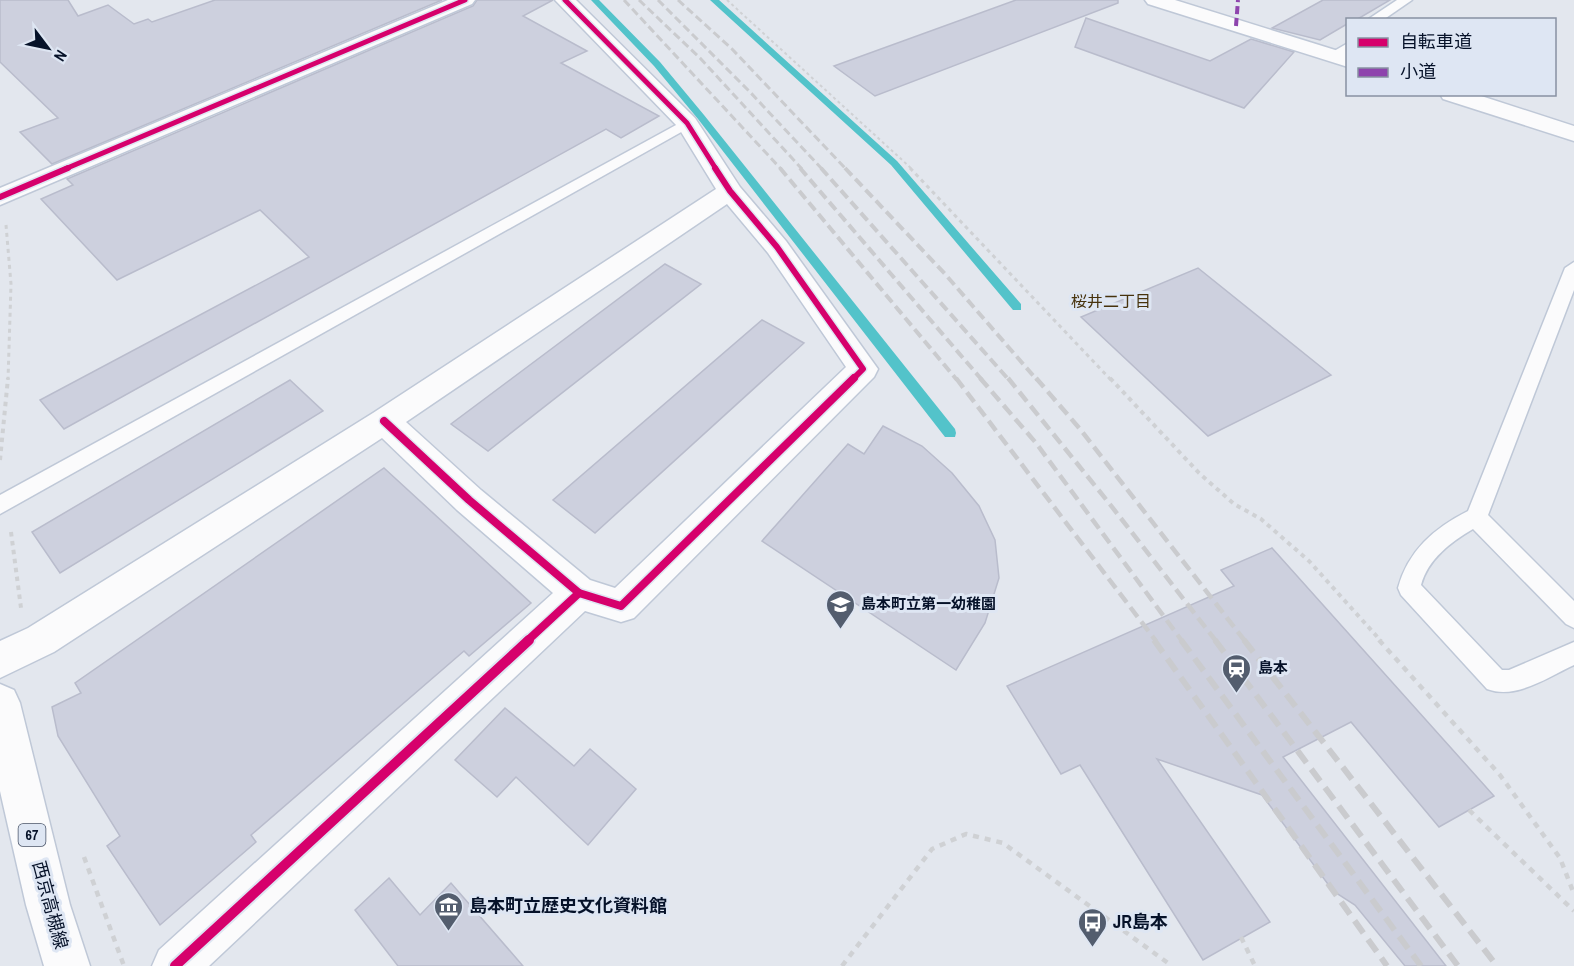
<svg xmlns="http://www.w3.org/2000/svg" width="1574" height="966" font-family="'Archivo Narrow','Noto Sans JP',sans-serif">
	<rect width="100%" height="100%" fill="#e3e7ee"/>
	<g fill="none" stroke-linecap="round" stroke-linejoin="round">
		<g fill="#53c3ca" fill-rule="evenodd">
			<polygon points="591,0 599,0 660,62 704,115 955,429 956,433 955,437 945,437 698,119 654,66"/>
			<polygon points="710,0 719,0 897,161 1021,304 1021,310 1013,310 891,165"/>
		</g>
	</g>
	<g fill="#cdd0de" stroke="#b9bccc" stroke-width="1.5">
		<polygon points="0,0 68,0 78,16 108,5 134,24 148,19 152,22 215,0 442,0 52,164 20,132 58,118 0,62"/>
		<polygon points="477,0 553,0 523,16 587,51 561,63 659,116 621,138 606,129 64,429 40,400 309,257 260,210 117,280 41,199 73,185 67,179 473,6"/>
		<polygon points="1016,0 1118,0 1118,3 875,96 834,66"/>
		<polygon points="1323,0 1390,0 1356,20 1347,20 1347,24 1320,40 1272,28"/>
		<polygon points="1086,18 1210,61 1251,39 1294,52 1244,108 1075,47"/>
		<polygon points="665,264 701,284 488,451 451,424"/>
		<polygon points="1198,268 1331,375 1208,436 1081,317"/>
		<polygon points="762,320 804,343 595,533 553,500"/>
		<polygon points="290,380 323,411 60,573 32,532"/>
		<polygon points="883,426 922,446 952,473 979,506 995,540 999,578 985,623 956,670 762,541 848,444 864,454"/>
		<polygon points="384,468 531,603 469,656 464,651 251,835 256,842 160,925 107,846 120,836 58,736 52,707 81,693 75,683"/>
		<polygon points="1272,548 1494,796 1439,827 1351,722 1283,757 1446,966 1405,966 1355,905 1333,891 1262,795 1157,759 1270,922 1203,960 1080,765 1061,774 1007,686 1234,586 1221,570"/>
		<polygon points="505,708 574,766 590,749 636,789 588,845 516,777 497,797 455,760"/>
		<polygon points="389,878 420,915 451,883 523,966 398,966 355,910"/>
	</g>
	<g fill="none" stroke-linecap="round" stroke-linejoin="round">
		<defs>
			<g id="lane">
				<polygon points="1397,0 1412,0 1383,20 1367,20"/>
				<polygon points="1348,43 1348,54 1339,60 1329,60 1329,54"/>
				<polygon points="687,119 692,120 694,123 692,126 0,514 0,495"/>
				<path d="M1574,262V290L1488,515L1574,601V628L1566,624L1473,529C1451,542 1428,559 1421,585L1502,670H1509L1574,642V665C1548,677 1516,700 1487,689L1401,595L1398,588C1408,551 1434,528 1468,511L1565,268Z"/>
			</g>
			<path id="street" d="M555,0H576L695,118L740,187L786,241L878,369L874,377L634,618L621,622L585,611L209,966H152L159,950L553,593L457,510L382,438L54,652L0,678V641L28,628L373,413L716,189L678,127ZM727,204L768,253L846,367L615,588L590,580L481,490L406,422Z"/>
			<g id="secondary">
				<polygon points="448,0 475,0 472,4 0,205 0,188"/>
				<polygon points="1145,0 1175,0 1348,54 1348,67 1148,4"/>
				<polygon points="1440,94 1475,94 1574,126 1574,141 1443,99"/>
			</g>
			<polygon id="primary" points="0,684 14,690 20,703 70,905 90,966 44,966 26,905 0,791"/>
		</defs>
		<use href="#lane" stroke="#bfc8d7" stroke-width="3"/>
		<use href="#street" stroke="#bfc8d7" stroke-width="3"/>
		<use href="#secondary" stroke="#bfc8d7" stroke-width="3"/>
		<use href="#primary" stroke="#bfc8d7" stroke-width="3"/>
		<polyline stroke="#cfd1d4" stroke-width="2" stroke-dasharray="3 3" stroke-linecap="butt" points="727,0 912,169"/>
		<g stroke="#cfd1d4" stroke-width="3" stroke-dasharray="4 4" stroke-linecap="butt">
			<polyline points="910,168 1111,380"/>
			<polyline points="6,225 11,284 8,380"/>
		</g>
		<g stroke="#cfd1d4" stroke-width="4" stroke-dasharray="4.5 4.5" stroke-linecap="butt">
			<polyline points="1110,378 1199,473 1234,504 1261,519 1309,561 1381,641"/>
			<polyline points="0,460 8,378"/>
			<polyline points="11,532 21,608"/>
		</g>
		<g stroke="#cfd1d4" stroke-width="4.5" stroke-dasharray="6 6" stroke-linecap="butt">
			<polyline points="1379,640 1500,775 1560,858 1574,894"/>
			<polyline points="1469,810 1574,911"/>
			<polyline points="84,857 124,966"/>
			<polyline points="1241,937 1255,966"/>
			<polyline points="842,966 932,849 966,834 1003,843 1172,966"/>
		</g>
		<use href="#lane" fill="#fbfbfc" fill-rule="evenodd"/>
		<use href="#street" fill="#fbfbfc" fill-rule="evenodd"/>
		<use href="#secondary" fill="#fbfbfc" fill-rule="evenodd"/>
		<use href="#primary" fill="#fbfbfc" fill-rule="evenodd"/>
		<g stroke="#cacbce" stroke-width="3" stroke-dasharray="8 4" stroke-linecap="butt">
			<polyline points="624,0 781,169"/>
			<polyline points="639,0 700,58 802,169"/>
			<polyline points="658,0 750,92 822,169"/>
			<polyline points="678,0 732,49 846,169"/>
		</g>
		<g stroke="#cacbce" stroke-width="4" stroke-dasharray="10 5" stroke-linecap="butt">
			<polyline points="780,168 957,380"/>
			<polyline points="800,168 982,380"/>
			<polyline points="821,168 1009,380"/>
			<polyline points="845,168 945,274 1037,380"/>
		</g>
		<g stroke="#cacbce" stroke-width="4.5" stroke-dasharray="12 6" stroke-linecap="butt">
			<polyline points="956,378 1156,641"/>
			<polyline points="980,378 1036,443 1182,641"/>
			<polyline points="1008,378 1109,503 1216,641"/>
			<polyline points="1036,378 1080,429 1245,641"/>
		</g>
		<g stroke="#cacbce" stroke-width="6" stroke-dasharray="15 8" stroke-linecap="butt">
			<polyline points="1154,640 1387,966"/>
			<polyline points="1181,640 1421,966"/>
			<polyline points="1215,640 1458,966"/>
			<polyline points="1244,640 1497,966"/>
		</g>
		<polyline stroke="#8e44ad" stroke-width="4" stroke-dasharray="8 4" stroke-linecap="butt" points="1236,26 1238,0"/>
		<defs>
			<g id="cycleway-far3">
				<polyline points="565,0 687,123 716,169"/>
				<polyline points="65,169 465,0"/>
			</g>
			<g id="cycleway-far2">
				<polyline points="715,168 730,191 777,247 863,369 852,380"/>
				<polyline points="0,197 68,168"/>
			</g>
			<g id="cycleway-far1">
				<polyline points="384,421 469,500 579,593 621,606 854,378"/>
				<polyline points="527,641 579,593"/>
			</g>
			<polyline id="cycleway" points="175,966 529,640"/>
		</defs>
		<use href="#cycleway-far3" stroke="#dee6f3" stroke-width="8"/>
		<use href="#cycleway-far2" stroke="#dee6f3" stroke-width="9"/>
		<use href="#cycleway-far1" stroke="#dee6f3" stroke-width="11"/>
		<use href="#cycleway" stroke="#dee6f3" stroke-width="14"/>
		<use href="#cycleway-far3" stroke="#d6006c" stroke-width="5"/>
		<use href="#cycleway-far2" stroke="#d6006c" stroke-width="6"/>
		<use href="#cycleway-far1" stroke="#d6006c" stroke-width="8"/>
		<use href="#cycleway" stroke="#d6006c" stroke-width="10"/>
	</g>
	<defs>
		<symbol id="school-pin" viewBox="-11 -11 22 30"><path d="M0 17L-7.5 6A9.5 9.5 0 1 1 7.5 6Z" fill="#535d6e" stroke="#dee6f3"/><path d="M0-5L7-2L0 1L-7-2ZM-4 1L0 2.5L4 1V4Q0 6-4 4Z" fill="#fff"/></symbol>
		<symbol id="station-pin" viewBox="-11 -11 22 30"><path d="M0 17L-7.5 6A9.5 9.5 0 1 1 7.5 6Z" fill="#535d6e" stroke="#dee6f3"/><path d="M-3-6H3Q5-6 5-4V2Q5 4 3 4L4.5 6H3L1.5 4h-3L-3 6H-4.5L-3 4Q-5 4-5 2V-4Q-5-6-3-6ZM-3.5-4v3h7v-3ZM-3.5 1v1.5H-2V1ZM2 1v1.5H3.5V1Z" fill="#fff"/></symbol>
		<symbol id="museum-pin" viewBox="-11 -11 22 30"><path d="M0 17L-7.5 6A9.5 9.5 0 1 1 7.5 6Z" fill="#535d6e" stroke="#dee6f3"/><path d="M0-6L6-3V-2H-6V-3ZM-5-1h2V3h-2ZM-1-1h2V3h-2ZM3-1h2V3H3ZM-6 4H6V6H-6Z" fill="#fff"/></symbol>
		<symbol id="bus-pin" viewBox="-11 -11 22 30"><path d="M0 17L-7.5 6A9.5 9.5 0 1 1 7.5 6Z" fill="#535d6e" stroke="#dee6f3"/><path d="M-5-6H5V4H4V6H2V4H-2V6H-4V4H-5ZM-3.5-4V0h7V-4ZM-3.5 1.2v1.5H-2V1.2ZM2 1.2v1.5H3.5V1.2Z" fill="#fff"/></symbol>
	</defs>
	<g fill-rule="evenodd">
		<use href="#school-pin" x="824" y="588" width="33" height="45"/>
		<use href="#station-pin" x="1220" y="652" width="33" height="45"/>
		<use href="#museum-pin" x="432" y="890" width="33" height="45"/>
		<use href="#bus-pin" x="1076" y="906" width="33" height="45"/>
	</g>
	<g text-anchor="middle" stroke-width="6" stroke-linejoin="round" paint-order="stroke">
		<rect fill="#dee6f3" stroke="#475266" stroke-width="1.5" x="18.5" y="824" width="27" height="22" rx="4.5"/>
		<g font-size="14" font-weight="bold" fill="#061229">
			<text x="32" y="840">67</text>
		</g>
		<g font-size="15" font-weight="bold" fill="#061229" stroke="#dee6f3" text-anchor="start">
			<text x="861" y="609">島本町立第一幼稚園</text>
			<text x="1258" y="673">島本</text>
		</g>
		<g font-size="16" fill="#47330d" stroke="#dee6f3">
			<text x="1111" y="307">桜井二丁目</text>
		</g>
		<g font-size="18" fill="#061229" stroke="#dee6f3">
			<text transform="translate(50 905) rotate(75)" y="6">西京高槻線</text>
		</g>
		<g font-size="18" font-weight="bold" fill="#061229" stroke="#dee6f3" text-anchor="start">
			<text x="469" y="912">島本町立歴史文化資料館</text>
			<text x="1113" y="928">JR島本</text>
		</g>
	</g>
	<rect x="1346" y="18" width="210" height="78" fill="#dee6f3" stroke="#8891a2" stroke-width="1.5"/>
	<rect x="1358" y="38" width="30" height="9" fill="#d6006c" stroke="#8891a2" stroke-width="1.5"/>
	<text x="1400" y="48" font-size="18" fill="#061229">自転車道</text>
	<rect x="1358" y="68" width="30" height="9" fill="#8e44ad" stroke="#8891a2" stroke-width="1.5"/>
	<text x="1400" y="78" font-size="18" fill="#061229">小道</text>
	<g transform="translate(48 48) rotate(122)" stroke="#dee6f3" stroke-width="4.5" paint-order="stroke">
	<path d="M0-4.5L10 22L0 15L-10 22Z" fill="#061229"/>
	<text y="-9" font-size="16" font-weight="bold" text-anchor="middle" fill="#061229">N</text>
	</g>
</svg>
